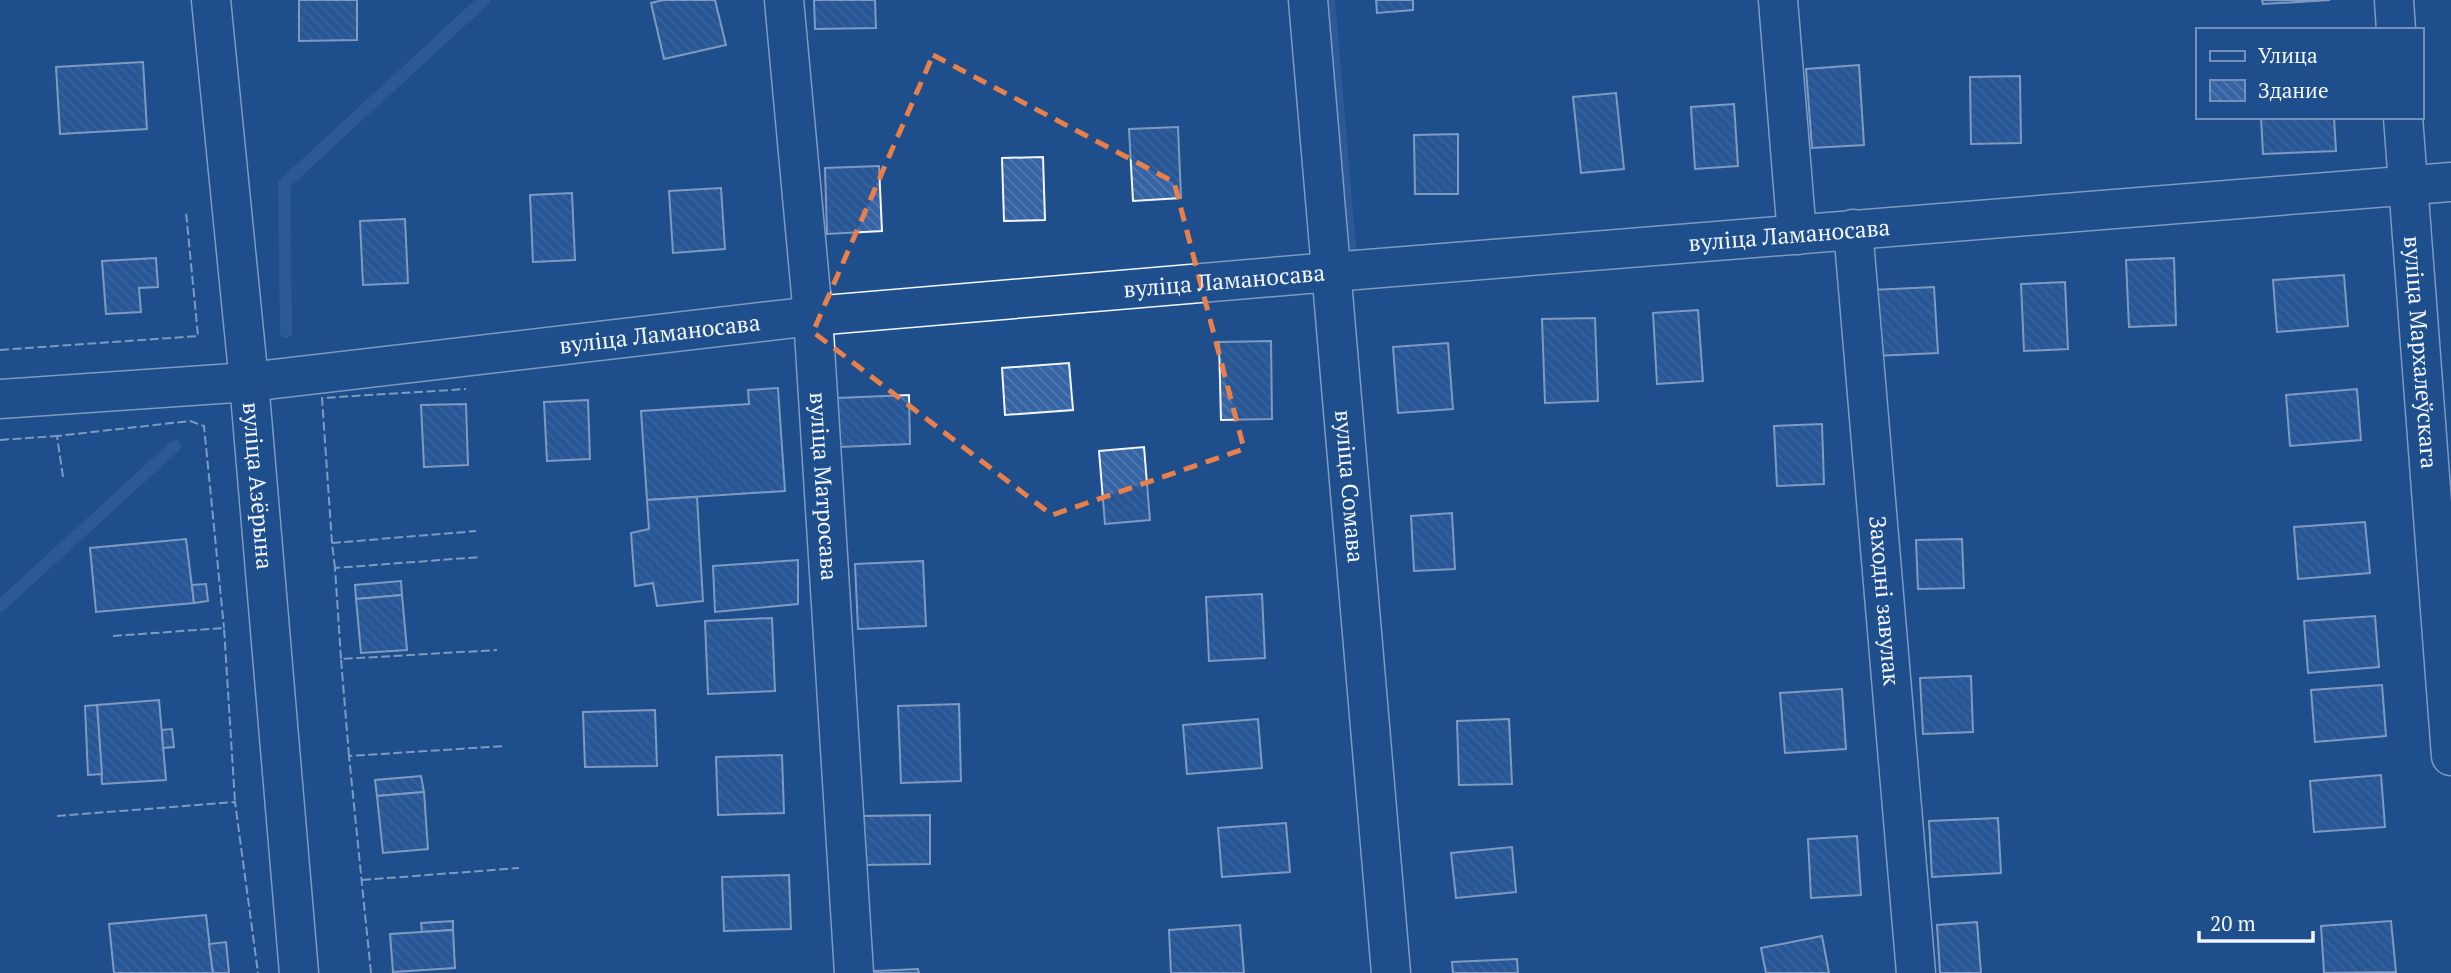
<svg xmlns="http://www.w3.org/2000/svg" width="2451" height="973" font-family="'PT Serif',serif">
	<defs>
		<pattern id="building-back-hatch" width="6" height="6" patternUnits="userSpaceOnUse" patternTransform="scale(1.75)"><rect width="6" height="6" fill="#3563a3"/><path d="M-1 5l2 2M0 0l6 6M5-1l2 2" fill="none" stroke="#537ab1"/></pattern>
	</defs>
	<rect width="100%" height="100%" fill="#1f4e8c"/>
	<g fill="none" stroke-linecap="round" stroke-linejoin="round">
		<g stroke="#3b69a3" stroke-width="12">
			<polyline points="1329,0 1350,248"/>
			<polyline points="286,332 284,184 484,0"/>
			<polyline points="0,606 175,446"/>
		</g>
	</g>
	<g fill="url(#building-back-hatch)" stroke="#f2f6ff" stroke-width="2">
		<polygon points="299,0 357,0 357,40 299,41"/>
		<polygon points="663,0 715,0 726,45 664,59 651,3"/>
		<polygon points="814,0 875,0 876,28 815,29"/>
		<polygon points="1376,0 1413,0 1413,10 1377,13"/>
		<polygon points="2262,0 2330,0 2263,4"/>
		<polygon points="143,62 147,129 60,134 56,67"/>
		<polygon points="1859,65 1864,145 1812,148 1806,69"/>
		<polygon points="2020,76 2021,143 1971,144 1970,77"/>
		<polygon points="1616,93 1624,169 1581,173 1573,97"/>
		<polygon points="1734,104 1738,166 1695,169 1691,107"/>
		<polygon points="2261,117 2334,117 2336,151 2263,154"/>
		<polygon points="1178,127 1181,198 1133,201 1129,129"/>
		<polygon points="1458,134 1458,194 1415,194 1414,135"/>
		<polygon points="1043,157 1045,220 1004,221 1002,158"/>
		<polygon points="879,166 882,231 827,234 825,168"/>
		<polygon points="721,188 725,249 673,253 669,191"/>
		<polygon points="572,193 575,260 533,262 530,195"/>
		<polygon points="405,219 408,283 363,285 360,221"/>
		<polygon points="156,258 158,287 139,288 141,312 106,314 102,261"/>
		<polygon points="2174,258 2176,325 2129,327 2126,260"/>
		<polygon points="2344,275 2348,326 2277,332 2273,280"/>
		<polygon points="2065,282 2068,349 2024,351 2021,284"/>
		<polygon points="1934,287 1938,353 1875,356 1871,290"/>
		<polygon points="1698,310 1703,381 1657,384 1653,313"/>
		<polygon points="1595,318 1598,401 1545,403 1542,319"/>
		<polygon points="1271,341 1272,419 1221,420 1219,342"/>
		<polygon points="1448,343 1453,409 1398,413 1393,347"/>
		<polygon points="1069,363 1073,410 1005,415 1002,368"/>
		<polygon points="778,388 785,491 647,500 641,411 749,404 748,390"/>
		<polygon points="2357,389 2361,440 2290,446 2286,395"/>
		<polygon points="909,395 910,444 839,447 837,398"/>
		<polygon points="588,400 590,459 547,461 544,402"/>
		<polygon points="466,404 468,465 424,467 421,405"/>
		<polygon points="1822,424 1824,484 1777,486 1774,426"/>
		<polygon points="1144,447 1150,520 1105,524 1099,451"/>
		<polygon points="697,497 703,601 657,606 653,583 635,586 631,533 649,529 647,500"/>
		<polygon points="1452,513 1455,569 1414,571 1411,516"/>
		<polygon points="2365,522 2370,573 2298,579 2294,527"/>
		<polygon points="186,539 194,603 96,612 90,548"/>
		<polygon points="1962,539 1964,588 1918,589 1916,540"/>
		<polygon points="798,560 798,604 715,612 713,566"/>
		<polygon points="923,561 926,626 858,629 855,564"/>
		<polygon points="401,581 402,595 356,599 355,585"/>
		<polygon points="206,584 208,601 194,603 192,585"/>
		<polygon points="1262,594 1265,658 1209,661 1206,597"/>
		<polygon points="402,595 407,650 361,653 356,599"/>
		<polygon points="2375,616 2379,667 2308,673 2304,621"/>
		<polygon points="772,618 775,691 708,694 705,621"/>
		<polygon points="1971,676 1973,732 1923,734 1920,678"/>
		<polygon points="2382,685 2386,736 2315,742 2311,690"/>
		<polygon points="1842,689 1846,749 1785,753 1780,693"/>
		<polygon points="159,700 166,780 102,784 97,705"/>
		<polygon points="959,704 961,781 901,783 898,706"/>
		<polygon points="97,705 102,774 88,775 85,706"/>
		<polygon points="655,710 657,766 585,767 583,712"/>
		<polygon points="1258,719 1262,768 1187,774 1183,725"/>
		<polygon points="1509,719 1512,784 1459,785 1457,721"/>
		<polygon points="172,729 174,747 163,748 162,730"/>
		<polygon points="782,755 784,813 718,815 716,757"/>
		<polygon points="2381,775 2385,827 2314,832 2310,781"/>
		<polygon points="421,776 424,792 377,796 375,780"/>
		<polygon points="424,792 428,849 383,853 377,796"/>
		<polygon points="930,815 930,864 861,865 860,816"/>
		<polygon points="1998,818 2001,873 1932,877 1929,821"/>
		<polygon points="1286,823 1290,872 1222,877 1218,828"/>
		<polygon points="1857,836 1861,895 1811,898 1808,839"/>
		<polygon points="1512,847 1516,892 1456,898 1451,853"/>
		<polygon points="789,875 791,929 724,931 722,877"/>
		<polygon points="206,915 213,973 114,973 109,924"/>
		<polygon points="453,921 453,930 422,932 421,923"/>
		<polygon points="2391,921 2396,972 2324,973 2321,926"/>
		<polygon points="1977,922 1981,973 1940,973 1937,925"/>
		<polygon points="1240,925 1244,973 1171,973 1169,930"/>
		<polygon points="453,930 455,968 393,972 390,934"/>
		<polygon points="1822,936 1829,973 1766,973 1761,948"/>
		<polygon points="226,942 229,973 213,973 209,944"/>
		<polygon points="1517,959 1518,973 1453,973 1452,962"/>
		<polygon points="918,969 919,973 875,973 875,971"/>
	</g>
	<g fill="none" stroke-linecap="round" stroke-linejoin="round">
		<defs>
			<g id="minor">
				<path id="s1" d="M211,0L249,382L299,973"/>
				<path id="s2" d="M784,0L813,316L854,973"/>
				<path id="s3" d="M1308,0L1391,973"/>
				<polyline points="1778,0 1797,235"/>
				<polyline points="2394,0 2396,30"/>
				<path id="s4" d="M2403,117L2451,756"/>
				<path id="s5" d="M1853,229L1916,973"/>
				<path id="s6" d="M0,399L249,382L813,316L1331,272L2451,182"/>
			</g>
		</defs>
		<use href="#minor" stroke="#f2f6ff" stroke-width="41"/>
		<use href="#minor" stroke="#1f4e8c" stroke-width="38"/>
		<g stroke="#f2f6ff" stroke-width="2" stroke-dasharray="9 3.5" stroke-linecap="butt">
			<polyline points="0,350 198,336 186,212"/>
			<polyline points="0,440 57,436"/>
			<polyline points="63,477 57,436 190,421 204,426 224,628"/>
			<polyline points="332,543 322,398 466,389"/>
			<polyline points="335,568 332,543 476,531"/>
			<polyline points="113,636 224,628 235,802"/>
			<polyline points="341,659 335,568 480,557"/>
			<polyline points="349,756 341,659 497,650"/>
			<polyline points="57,816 235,802 258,973"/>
			<polyline points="362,880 519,868"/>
			<polyline points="371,973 349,756 505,746"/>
		</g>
	</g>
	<path d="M0 0H2451V973H0ZM933,55L1174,182L1244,449L1052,515L813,332Z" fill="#1f4e8c" fill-opacity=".55" fill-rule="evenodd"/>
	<path fill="none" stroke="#ea8049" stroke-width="5" stroke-dasharray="14 9" stroke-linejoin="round" d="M933,55L1174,182L1244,449L1052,515L813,332Z"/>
	<g text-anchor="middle" stroke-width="5" stroke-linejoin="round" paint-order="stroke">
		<g font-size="23" fill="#f2f6ff" stroke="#1f4e8c">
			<text dy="8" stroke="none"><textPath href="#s6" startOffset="1797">вуліца Ламаносава</textPath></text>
			<text dy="8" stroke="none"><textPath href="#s6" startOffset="1230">вуліца Ламаносава</textPath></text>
			<text dy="8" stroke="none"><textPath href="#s6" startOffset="663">вуліца Ламаносава</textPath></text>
			<text dy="8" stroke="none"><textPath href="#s4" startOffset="236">вуліца Мархалеўскага</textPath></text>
			<text dy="8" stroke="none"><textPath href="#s1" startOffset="488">вуліца Азёрына</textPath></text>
			<text dy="8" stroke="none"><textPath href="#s2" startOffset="488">вуліца Матросава</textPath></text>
			<text dy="8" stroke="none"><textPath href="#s3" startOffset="488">вуліца Сомава</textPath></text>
			<text dy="8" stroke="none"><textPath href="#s5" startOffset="373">Заходні завулак</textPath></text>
		</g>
	</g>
	<rect x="2196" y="28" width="228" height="91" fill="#1f4e8c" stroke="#7391ba" stroke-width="2"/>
	<rect x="2210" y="51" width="35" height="10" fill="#1f4e8c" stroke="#7391ba" stroke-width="2"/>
	<text x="2258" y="63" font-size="21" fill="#f2f6ff">Улица</text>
	<rect x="2210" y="80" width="35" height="21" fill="url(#building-back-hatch)" stroke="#7391ba" stroke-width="2"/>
	<text x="2258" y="98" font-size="21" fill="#f2f6ff">Здание</text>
	<path d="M2199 931v10h114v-10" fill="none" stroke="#f2f6ff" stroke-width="3.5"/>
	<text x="2210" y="931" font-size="21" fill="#f2f6ff" stroke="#1f4e8c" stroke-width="5" paint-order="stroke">20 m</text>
</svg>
